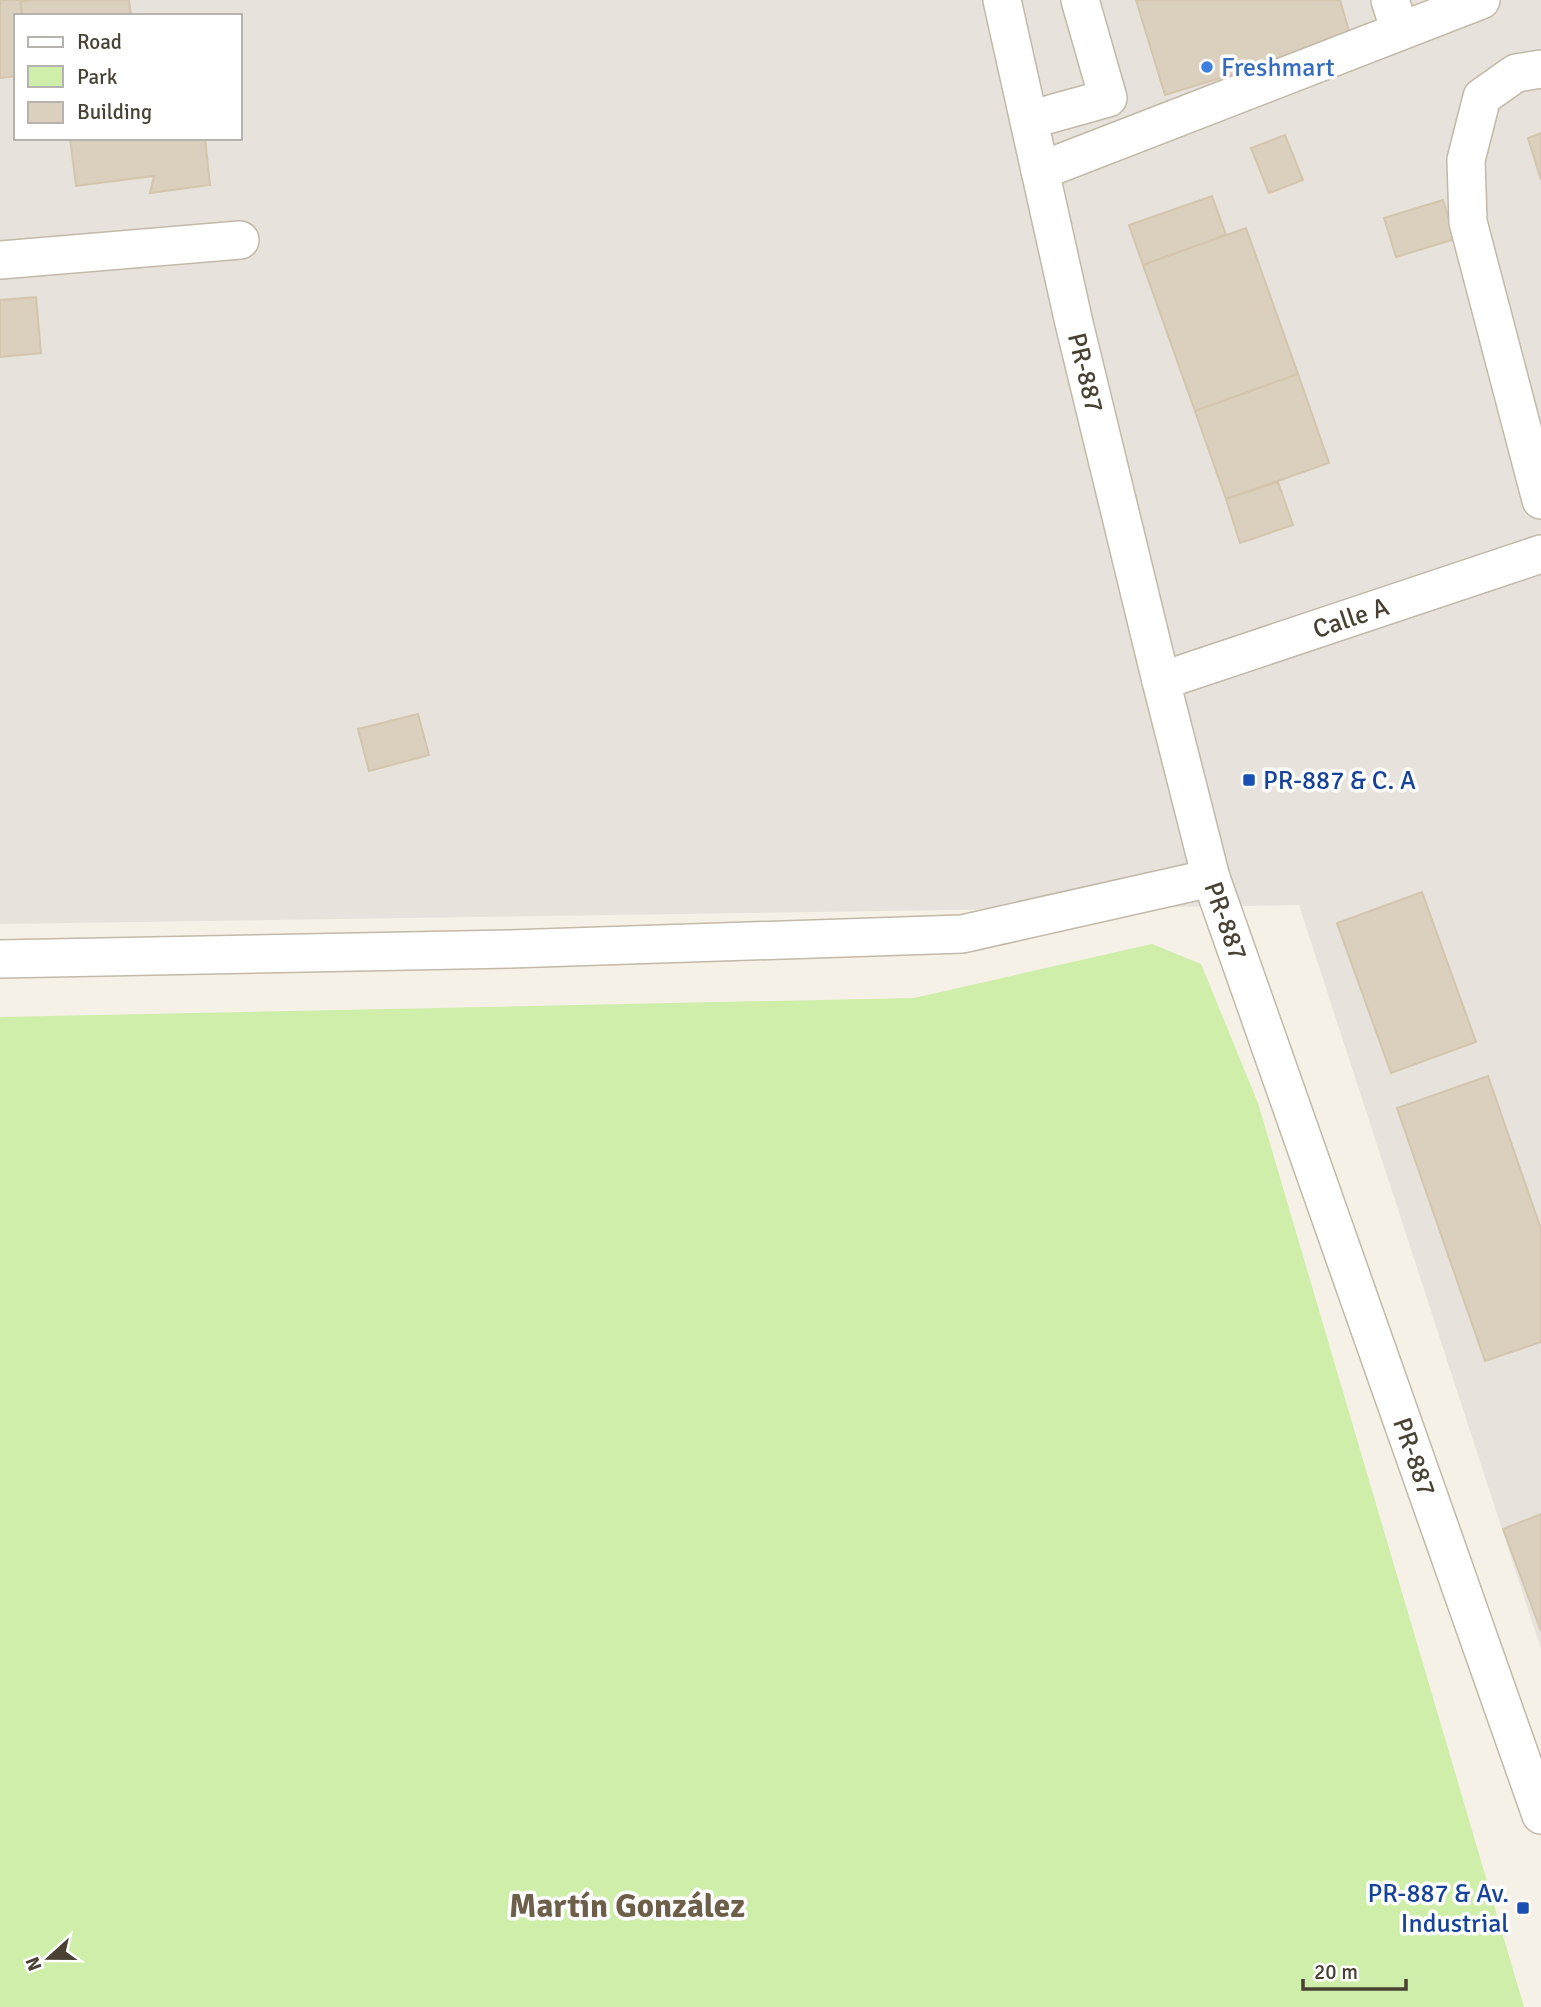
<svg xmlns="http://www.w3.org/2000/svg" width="1541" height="2007" font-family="Signika,sans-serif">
	<rect width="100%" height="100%" fill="#f5f1e6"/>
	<path fill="#e7e2db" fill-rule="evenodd" d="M0,0H1541V1649L1299,905L0,924ZM16,16H240V138H16Z"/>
	<polygon fill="#cfeeaa" points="1152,944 1201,964 1258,1103 1524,2007 0,2007 0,1017 914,998"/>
	<g fill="#dbcfbd" stroke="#d4c5ad" stroke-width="2">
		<polygon points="0,0 20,0 22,16 16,16 16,76 0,78"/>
		<polygon points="32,0 129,0 131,16 22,16 21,1"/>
		<polygon points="1136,0 1340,0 1351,38 1165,95"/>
		<polygon points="1541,133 1541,180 1528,138"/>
		<polygon points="1285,135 1303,180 1269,193 1251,148"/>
		<polygon points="70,138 205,138 210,185 150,193 154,176 76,186"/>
		<polygon points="1212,196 1226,235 1143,265 1129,225"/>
		<polygon points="1443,200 1455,239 1396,257 1384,218"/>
		<polygon points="1246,228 1298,374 1195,411 1143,265"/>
		<polygon points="36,297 41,353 0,357 0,300"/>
		<polygon points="1298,374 1329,463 1226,499 1195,411"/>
		<polygon points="1278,482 1293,525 1240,543 1226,499"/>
		<polygon points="418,714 429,755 369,771 358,729"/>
		<polygon points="1422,892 1476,1042 1391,1073 1337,923"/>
		<polygon points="1488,1076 1541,1229 1541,1342 1485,1361 1397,1108"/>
		<polygon points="1541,1514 1541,1631 1503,1529"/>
	</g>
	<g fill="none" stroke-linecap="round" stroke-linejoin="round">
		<defs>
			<g id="minor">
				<path id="s1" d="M1002,0L1074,323L1161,681L1211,878L1541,1815"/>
				<polyline points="1390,0 1400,31"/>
				<polyline points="1541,69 1516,73 1482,97 1466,160 1468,222 1541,500"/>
				<polyline points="1029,120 1108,98 1080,0"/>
				<polyline points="1040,171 1481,0"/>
				<polyline points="0,260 240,240"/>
				<path id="s2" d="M1161,681L1541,554"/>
				<polyline points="0,959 510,949 962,934 1211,878"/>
			</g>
		</defs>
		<use href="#minor" stroke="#c2b9a8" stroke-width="40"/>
		<use href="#minor" stroke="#fff" stroke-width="37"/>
	</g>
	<circle fill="#3f7fe0" stroke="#fff" stroke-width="2.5" cx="1207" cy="67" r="7"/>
	<g fill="#1a4fb4" stroke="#fff" stroke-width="2.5">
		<rect x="1242" y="773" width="14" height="14" rx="3.5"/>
		<rect x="1516" y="1901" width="14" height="14" rx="3.5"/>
	</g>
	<g text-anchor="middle" stroke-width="7" stroke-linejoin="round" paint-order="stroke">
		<g font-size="26" fill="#366cbe" stroke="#fff" text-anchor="start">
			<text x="1221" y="76">Freshmart</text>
		</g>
		<g font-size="26" fill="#494134" stroke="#fff">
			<text dy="9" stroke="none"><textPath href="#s1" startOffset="382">PR-887</textPath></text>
			<text dy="9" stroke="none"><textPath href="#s2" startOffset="200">Calle A</textPath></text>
			<text dy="9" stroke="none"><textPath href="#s1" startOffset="948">PR-887</textPath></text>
			<text dy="9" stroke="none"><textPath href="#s1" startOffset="1516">PR-887</textPath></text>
		</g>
		<g font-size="26" fill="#164399" stroke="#fff" text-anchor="start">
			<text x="1263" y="789">PR-887 &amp; C. A</text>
			<text x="1509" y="1902" text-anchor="end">PR-887 &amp; Av.<tspan x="1509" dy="30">Industrial</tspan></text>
		</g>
		<g font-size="33" font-weight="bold" fill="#6d5f4a" stroke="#fff">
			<text x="627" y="1917">Martín González</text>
		</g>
	</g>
	<rect x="14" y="14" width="228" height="126" fill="#ffffff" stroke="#b6b3ae" stroke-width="2"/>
	<rect x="28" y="37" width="35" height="10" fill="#ffffff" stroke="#b6b3ae" stroke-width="2"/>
	<text x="77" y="49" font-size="21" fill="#494134">Road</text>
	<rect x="28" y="66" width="35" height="21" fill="#cfeeaa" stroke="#b6b3ae" stroke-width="2"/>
	<text x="77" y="84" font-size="21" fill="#494134">Park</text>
	<rect x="28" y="102" width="35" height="21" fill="#dbcfbd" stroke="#b6b3ae" stroke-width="2"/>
	<text x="77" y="119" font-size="21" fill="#494134">Building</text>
	<g transform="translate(49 1958) rotate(249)" stroke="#ffffff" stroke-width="5" paint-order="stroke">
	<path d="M0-5L12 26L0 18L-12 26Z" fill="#494134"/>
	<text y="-10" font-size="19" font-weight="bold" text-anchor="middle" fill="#494134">N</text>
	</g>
	<path d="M1303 1979v10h103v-10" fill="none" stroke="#494134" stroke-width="3.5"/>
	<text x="1314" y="1979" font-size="21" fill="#494134" stroke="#ffffff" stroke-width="5" paint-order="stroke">20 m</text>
</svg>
